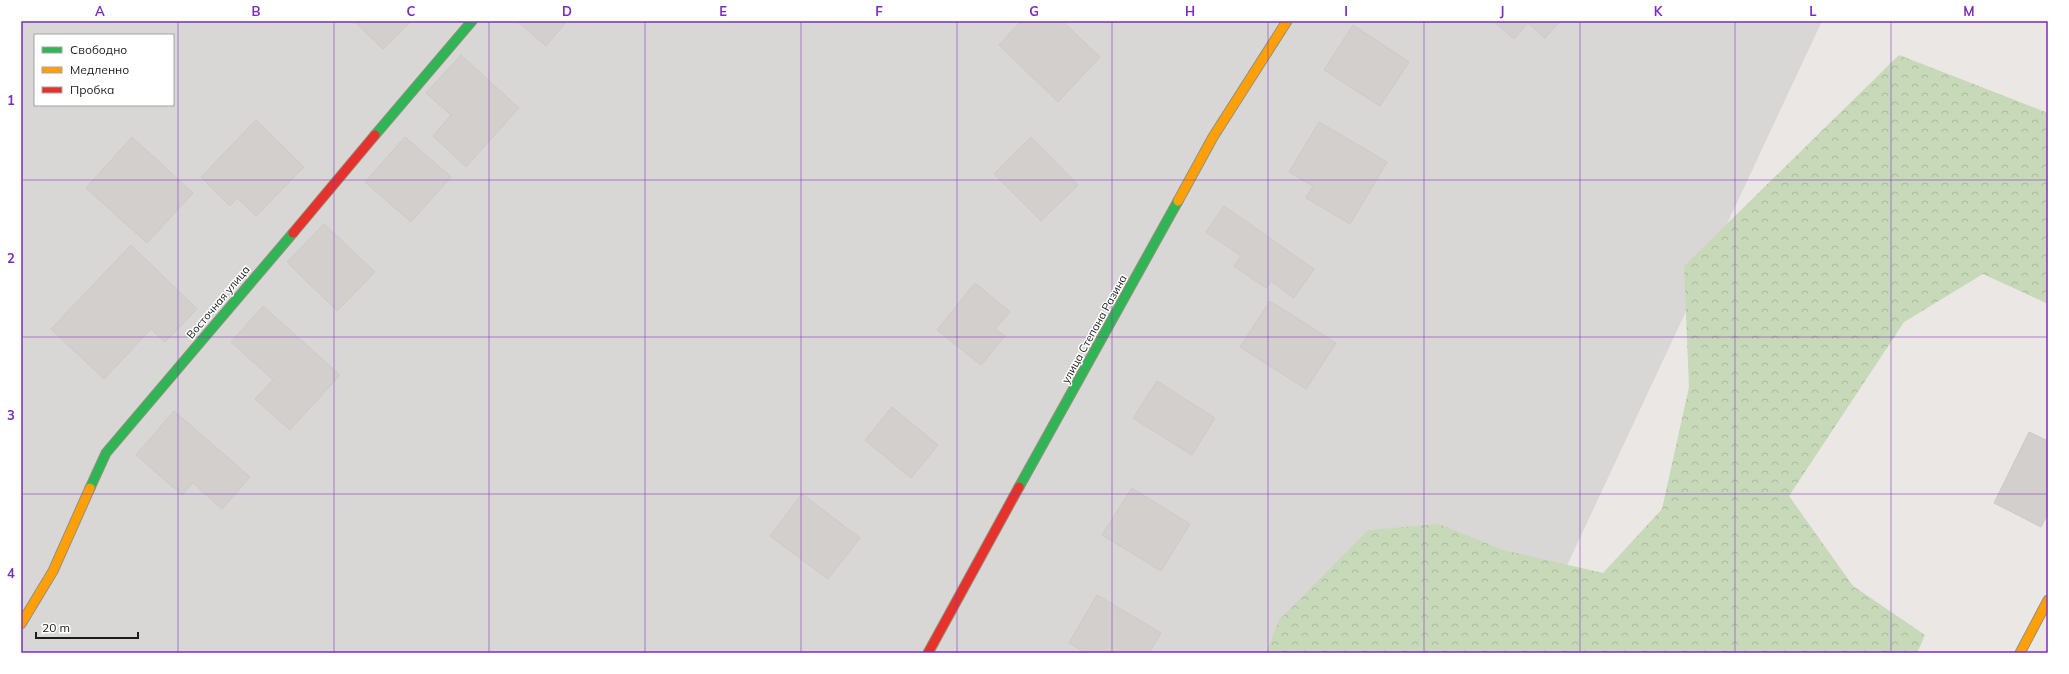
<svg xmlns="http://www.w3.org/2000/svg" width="2069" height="674" font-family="Mulish,sans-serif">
	<defs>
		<pattern id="forest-crowns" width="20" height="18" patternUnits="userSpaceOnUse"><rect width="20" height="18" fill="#c7d9b9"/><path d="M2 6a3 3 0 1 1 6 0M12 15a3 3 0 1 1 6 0" fill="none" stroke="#aaba9e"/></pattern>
	</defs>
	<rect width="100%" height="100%" fill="#eae7e4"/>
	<path fill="#d9d7d6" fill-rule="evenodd" d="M21,21H1822L1526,653H21ZM35,35H173V105H35Z"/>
	<polygon fill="url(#forest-crowns)" points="1899,55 2048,113 2048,304 1983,274 1904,322 1789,496 1853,586 1925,635 1917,653 1266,653 1279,620 1368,530 1439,524 1503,550 1603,573 1662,509 1689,387 1684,266"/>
	<g fill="#d3cfcd" stroke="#cdc9c6">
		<polygon points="354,21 411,21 383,49"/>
		<polygon points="517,21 567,21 546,46"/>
		<polygon points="1021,21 1062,21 1100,57 1058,102 999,45"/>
		<polygon points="1493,21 1560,21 1545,38 1528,23 1514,39"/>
		<polygon points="1353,25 1409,62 1380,106 1324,70"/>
		<polygon points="461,55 519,108 466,167 433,136 451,115 426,93"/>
		<polygon points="256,120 304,167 256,216 237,198 230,206 201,177"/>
		<polygon points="1319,122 1387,162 1350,224 1306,198 1313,186 1289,172"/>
		<polygon points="132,137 193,193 147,243 86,188"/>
		<polygon points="405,137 451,177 411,222 365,182"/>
		<polygon points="1031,137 1078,185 1041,221 994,174"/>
		<polygon points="1224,206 1314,269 1294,298 1271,281 1266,288 1234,266 1241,256 1206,232"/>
		<polygon points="324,224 375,272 337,311 287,262"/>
		<polygon points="131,245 197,309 165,342 151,329 104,379 51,329"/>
		<polygon points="975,283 1010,312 995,329 1005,336 981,365 937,330"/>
		<polygon points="1270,301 1336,343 1306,389 1240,347"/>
		<polygon points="263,306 340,375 290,430 255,399 273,380 231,342"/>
		<polygon points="1157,381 1215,418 1192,455 1133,418"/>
		<polygon points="892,407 938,445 911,478 865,440"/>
		<polygon points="174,411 250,477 222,509 193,483 182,495 136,455"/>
		<polygon points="2029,432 2048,441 2048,513 2041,527 1994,503"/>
		<polygon points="1132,488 1190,524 1161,571 1102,535"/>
		<polygon points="802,494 860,538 828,579 770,536"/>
		<polygon points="1097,595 1161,633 1149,653 1086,653 1069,643"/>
	</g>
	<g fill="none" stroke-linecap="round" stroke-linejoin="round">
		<defs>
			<g id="fast">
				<polyline points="375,135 472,21"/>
				<polyline points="1019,487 1178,201"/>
				<polyline points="90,488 106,453 293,233"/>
			</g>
			<g id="slow">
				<polyline points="1178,201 1213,137 1287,21"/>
				<polyline points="21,624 53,571 90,488"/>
				<polyline points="2020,653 2048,600"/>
			</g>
			<g id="jam">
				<polyline points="293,233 375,135"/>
				<polyline points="928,653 1019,487"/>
			</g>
		</defs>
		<use href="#fast" stroke="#93927d" stroke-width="11"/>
		<use href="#slow" stroke="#93927d" stroke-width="11"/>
		<use href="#jam" stroke="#93927d" stroke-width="11"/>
		<use href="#fast" stroke="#30b455" stroke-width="9"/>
		<use href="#slow" stroke="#ff9f0a" stroke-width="9"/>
		<use href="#jam" stroke="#e5322d" stroke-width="9"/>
	</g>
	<path fill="none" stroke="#7b2cbf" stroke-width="1" stroke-opacity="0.55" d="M178,21V653M334,21V653M489,21V653M645,21V653M801,21V653M957,21V653M1112,21V653M1268,21V653M1424,21V653M1580,21V653M1735,21V653M1891,21V653M21,180H2048M21,337H2048M21,494H2048"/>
	<g text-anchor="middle" stroke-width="3" stroke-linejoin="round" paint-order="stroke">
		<g font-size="11" fill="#1c1c1c" stroke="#fff">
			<text transform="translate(218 302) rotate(-50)" y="4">Восточная улица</text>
			<text transform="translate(1094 329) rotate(-61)" y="4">улица Степана Разина</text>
		</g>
	</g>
	<rect width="2069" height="674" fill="none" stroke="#ffffff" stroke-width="44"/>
	<rect x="34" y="34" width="140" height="72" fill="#ffffff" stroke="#a4a4a4"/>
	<rect x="42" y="47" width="20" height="6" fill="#30b455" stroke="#a4a4a4"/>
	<text x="70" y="54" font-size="12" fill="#1c1c1c">Свободно</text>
	<rect x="42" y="67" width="20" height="6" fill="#ff9f0a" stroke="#a4a4a4"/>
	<text x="70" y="74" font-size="12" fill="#1c1c1c">Медленно</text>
	<rect x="42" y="87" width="20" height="6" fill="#e5322d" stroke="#a4a4a4"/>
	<text x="70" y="94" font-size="12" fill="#1c1c1c">Пробка</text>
	<path d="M36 632v6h102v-6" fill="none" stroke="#1c1c1c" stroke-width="2"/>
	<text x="42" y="632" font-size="12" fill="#1c1c1c" stroke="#ffffff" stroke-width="3" paint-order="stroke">20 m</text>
	<rect x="22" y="22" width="2025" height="630" fill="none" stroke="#7b2cbf" stroke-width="1.5"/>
	<g font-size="13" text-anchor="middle" font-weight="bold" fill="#7b2cbf">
		<text x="100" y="16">A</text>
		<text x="256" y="16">B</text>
		<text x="411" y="16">C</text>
		<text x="567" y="16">D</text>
		<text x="723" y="16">E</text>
		<text x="879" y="16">F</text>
		<text x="1034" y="16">G</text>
		<text x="1190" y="16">H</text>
		<text x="1346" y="16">I</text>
		<text x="1502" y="16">J</text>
		<text x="1658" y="16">K</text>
		<text x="1813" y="16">L</text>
		<text x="1969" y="16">M</text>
		<text x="11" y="105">1</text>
		<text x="11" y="263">2</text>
		<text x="11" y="420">3</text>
		<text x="11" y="578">4</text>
	</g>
</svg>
